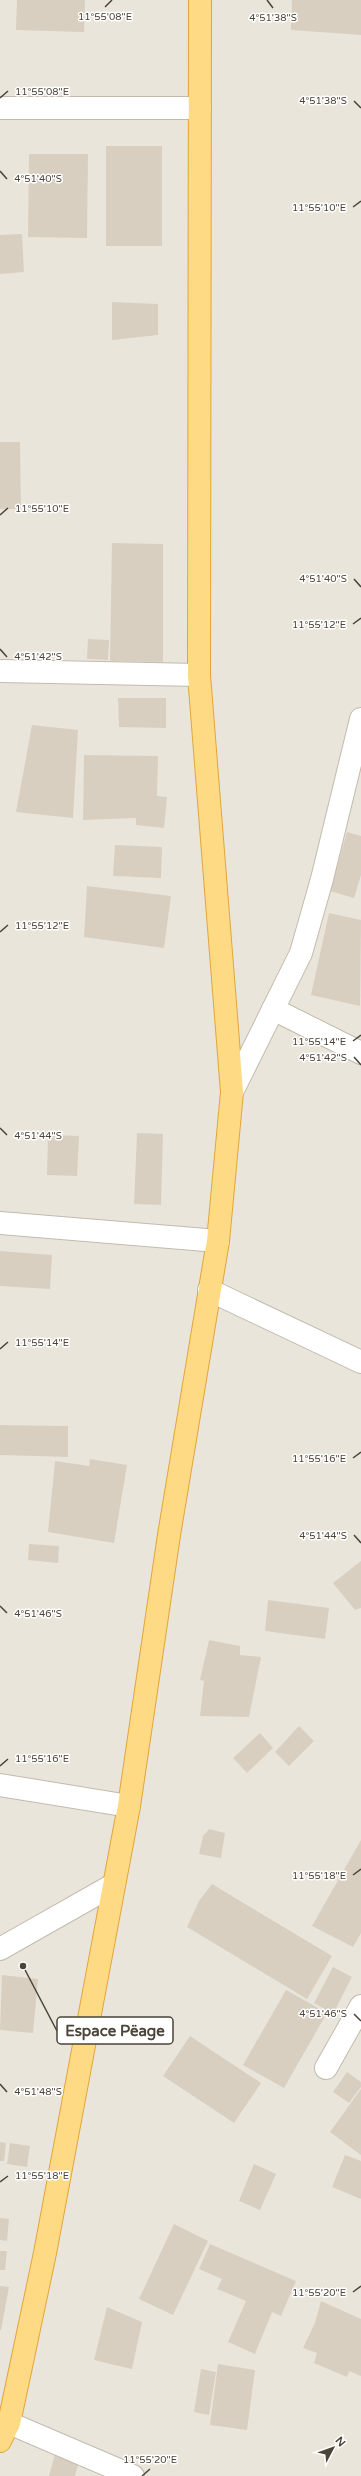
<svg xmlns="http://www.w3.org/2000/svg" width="361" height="2476" font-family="'Varela Round',sans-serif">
	<rect width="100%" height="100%" fill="#f6f3ec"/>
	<rect fill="#eae5da" x="0" y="0" width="361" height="2476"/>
	<g fill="#d8cfc1">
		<polygon points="17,0 85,0 84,32 16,30"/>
		<polygon points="292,0 361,0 361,35 291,30"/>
		<rect x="106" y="146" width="56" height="100"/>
		<polygon points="29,154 88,154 87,238 28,237"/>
		<polygon points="22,234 24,272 0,274 0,235"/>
		<polygon points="112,302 158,304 158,335 112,340"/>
		<polygon points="0,442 20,442 21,509 0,509"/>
		<polygon points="112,543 163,544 163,662 110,661"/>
		<polygon points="88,639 109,640 108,660 87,659"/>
		<polygon points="118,698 166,698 166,728 119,727"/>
		<polygon points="32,725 78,730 73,818 16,812"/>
		<polygon points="84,755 158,756 157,796 167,797 164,828 136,825 136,818 83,820"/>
		<polygon points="347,832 361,836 361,875 354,898 330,891"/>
		<polygon points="115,845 162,847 161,878 113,876"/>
		<polygon points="87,886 171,896 164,948 84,937"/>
		<polygon points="329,913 361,920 360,1006 311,995"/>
		<polygon points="137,1133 163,1134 161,1205 134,1204"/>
		<polygon points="48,1135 79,1136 77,1176 47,1175"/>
		<polygon points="0,1251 52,1255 50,1289 0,1286"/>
		<polygon points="0,1425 68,1426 68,1457 0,1455"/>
		<polygon points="90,1459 127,1465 114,1543 48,1532 55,1461 89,1466"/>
		<polygon points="29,1544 59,1546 58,1563 28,1560"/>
		<polygon points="361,1561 361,1608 355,1610 333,1583"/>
		<polygon points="268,1600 329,1608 325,1639 265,1631"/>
		<polygon points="209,1640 240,1646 240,1655 261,1657 249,1717 200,1716 204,1681 200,1680"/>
		<polygon points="299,1726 314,1741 289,1766 275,1752"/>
		<polygon points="260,1733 273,1748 247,1773 233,1758"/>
		<polygon points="209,1829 225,1833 221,1858 199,1854 203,1836"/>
		<polygon points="361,1840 361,1933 353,1947 312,1926"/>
		<polygon points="212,1884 332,1956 307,1999 187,1927 199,1901"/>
		<polygon points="333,1967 352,1977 333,2014 314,2003"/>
		<polygon points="2,1975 38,1979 33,2033 0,2030"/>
		<polygon points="286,1990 327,2013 284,2088 243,2065"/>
		<polygon points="190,2036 261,2083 234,2123 163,2076"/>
		<polygon points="347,2072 361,2082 361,2087 349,2103 333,2092"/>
		<polygon points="361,2089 361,2155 330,2132"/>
		<polygon points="0,2142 6,2143 4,2161 0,2161"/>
		<polygon points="10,2143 30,2146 27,2167 7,2164"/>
		<polygon points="345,2155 361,2161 361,2199 332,2187"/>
		<polygon points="254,2164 276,2174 260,2210 239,2201"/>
		<polygon points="0,2218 9,2219 7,2241 0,2240"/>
		<polygon points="174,2224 208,2241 173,2315 139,2299"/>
		<polygon points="210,2244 296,2281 281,2316 272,2312 255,2354 228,2342 246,2301 217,2289 222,2279 199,2269"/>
		<polygon points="0,2251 7,2251 5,2270 0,2270"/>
		<polygon points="0,2286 9,2287 1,2330 0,2330"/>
		<polygon points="321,2301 361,2319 361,2376 349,2371 347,2377 314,2363 317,2353 303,2348 315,2323"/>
		<polygon points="107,2307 142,2322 132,2369 94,2360"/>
		<polygon points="218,2364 255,2370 247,2430 210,2425"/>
		<polygon points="201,2369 216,2372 209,2415 194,2412"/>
		<polygon points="57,2447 82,2450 75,2476 49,2476"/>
	</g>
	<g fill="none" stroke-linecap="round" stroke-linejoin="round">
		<defs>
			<g id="minor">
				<polyline points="0,108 200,108"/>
				<polyline points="0,671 199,675"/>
				<polyline points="273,1009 361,1053"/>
				<polyline points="0,1223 218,1241"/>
				<polyline points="209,1290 361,1362"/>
				<polyline points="0,1785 129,1806"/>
				<polyline points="0,1949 113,1885"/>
				<polyline points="326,2068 361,2006"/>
				<polyline points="9,2423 133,2476"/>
			</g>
			<polyline id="tertiary" points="232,1092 301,953 322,879 361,719"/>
			<polyline id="trunk" points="0,2441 9,2423 45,2253 129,1806 169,1535 218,1241 232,1092 199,675 200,0"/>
		</defs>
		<use href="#minor" stroke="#c2bbae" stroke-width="24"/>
		<use href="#tertiary" stroke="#c2bbae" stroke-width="24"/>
		<use href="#trunk" stroke="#e1a63a" stroke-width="24"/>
		<use href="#minor" stroke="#fff" stroke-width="22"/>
		<use href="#tertiary" stroke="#fff" stroke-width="22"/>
		<use href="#trunk" stroke="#ffda85" stroke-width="22"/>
	</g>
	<path fill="none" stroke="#4b4439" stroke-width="1.5" d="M267,0L273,8M105,7L112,0M0,98L8,91M354,101L361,108M0,171L7,179M353,207L361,201M0,515L8,508M354,579L361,587M353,624L361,618M0,649L7,657M0,932L8,925M353,1041L361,1035M354,1057L361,1065M0,1128L7,1135M0,1349L8,1342M353,1458L361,1452M354,1535L361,1543M0,1606L7,1613M0,1766L8,1759M353,1875L361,1869M354,2014L361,2021M0,2084L7,2092M0,2182L8,2176M353,2292L361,2286M142,2476L150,2469"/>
	<g font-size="10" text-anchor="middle" fill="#4b4439" stroke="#fff" stroke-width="3" stroke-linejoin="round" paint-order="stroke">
		<text x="105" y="20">11°55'08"E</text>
		<text x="273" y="21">4°51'38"S</text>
		<text x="42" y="95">11°55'08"E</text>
		<text x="323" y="104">4°51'38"S</text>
		<text x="38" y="182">4°51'40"S</text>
		<text x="319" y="211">11°55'10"E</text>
		<text x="42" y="512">11°55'10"E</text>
		<text x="323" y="582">4°51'40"S</text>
		<text x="319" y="628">11°55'12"E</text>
		<text x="38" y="660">4°51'42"S</text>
		<text x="42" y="929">11°55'12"E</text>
		<text x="319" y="1045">11°55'14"E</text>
		<text x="323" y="1061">4°51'42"S</text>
		<text x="38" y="1139">4°51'44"S</text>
		<text x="42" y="1346">11°55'14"E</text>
		<text x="319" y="1462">11°55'16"E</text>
		<text x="323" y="1539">4°51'44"S</text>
		<text x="38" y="1617">4°51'46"S</text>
		<text x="42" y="1762">11°55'16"E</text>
		<text x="319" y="1879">11°55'18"E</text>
		<text x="323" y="2017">4°51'46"S</text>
		<text x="38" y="2095">4°51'48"S</text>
		<text x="42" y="2179">11°55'18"E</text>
		<text x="319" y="2296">11°55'20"E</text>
		<text x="150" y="2463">11°55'20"E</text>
	</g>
	<path fill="none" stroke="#4b4439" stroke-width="1.5" d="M23 1966L57 2031"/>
	<circle fill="#4b4439" stroke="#fff" stroke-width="1.5" cx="23" cy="1966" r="4"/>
	<rect fill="#fff" stroke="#4b4439" stroke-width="1.5" x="57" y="2017" width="116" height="27" rx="4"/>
	<g font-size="15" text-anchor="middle" font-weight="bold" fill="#4b4439">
		<text x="115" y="2036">Espace Pëage</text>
	</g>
	<g transform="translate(333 2448) rotate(49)" stroke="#ffffff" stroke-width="3" paint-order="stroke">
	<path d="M0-3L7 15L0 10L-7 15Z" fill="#4b4439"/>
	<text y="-6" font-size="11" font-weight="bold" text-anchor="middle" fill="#4b4439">N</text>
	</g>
</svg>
